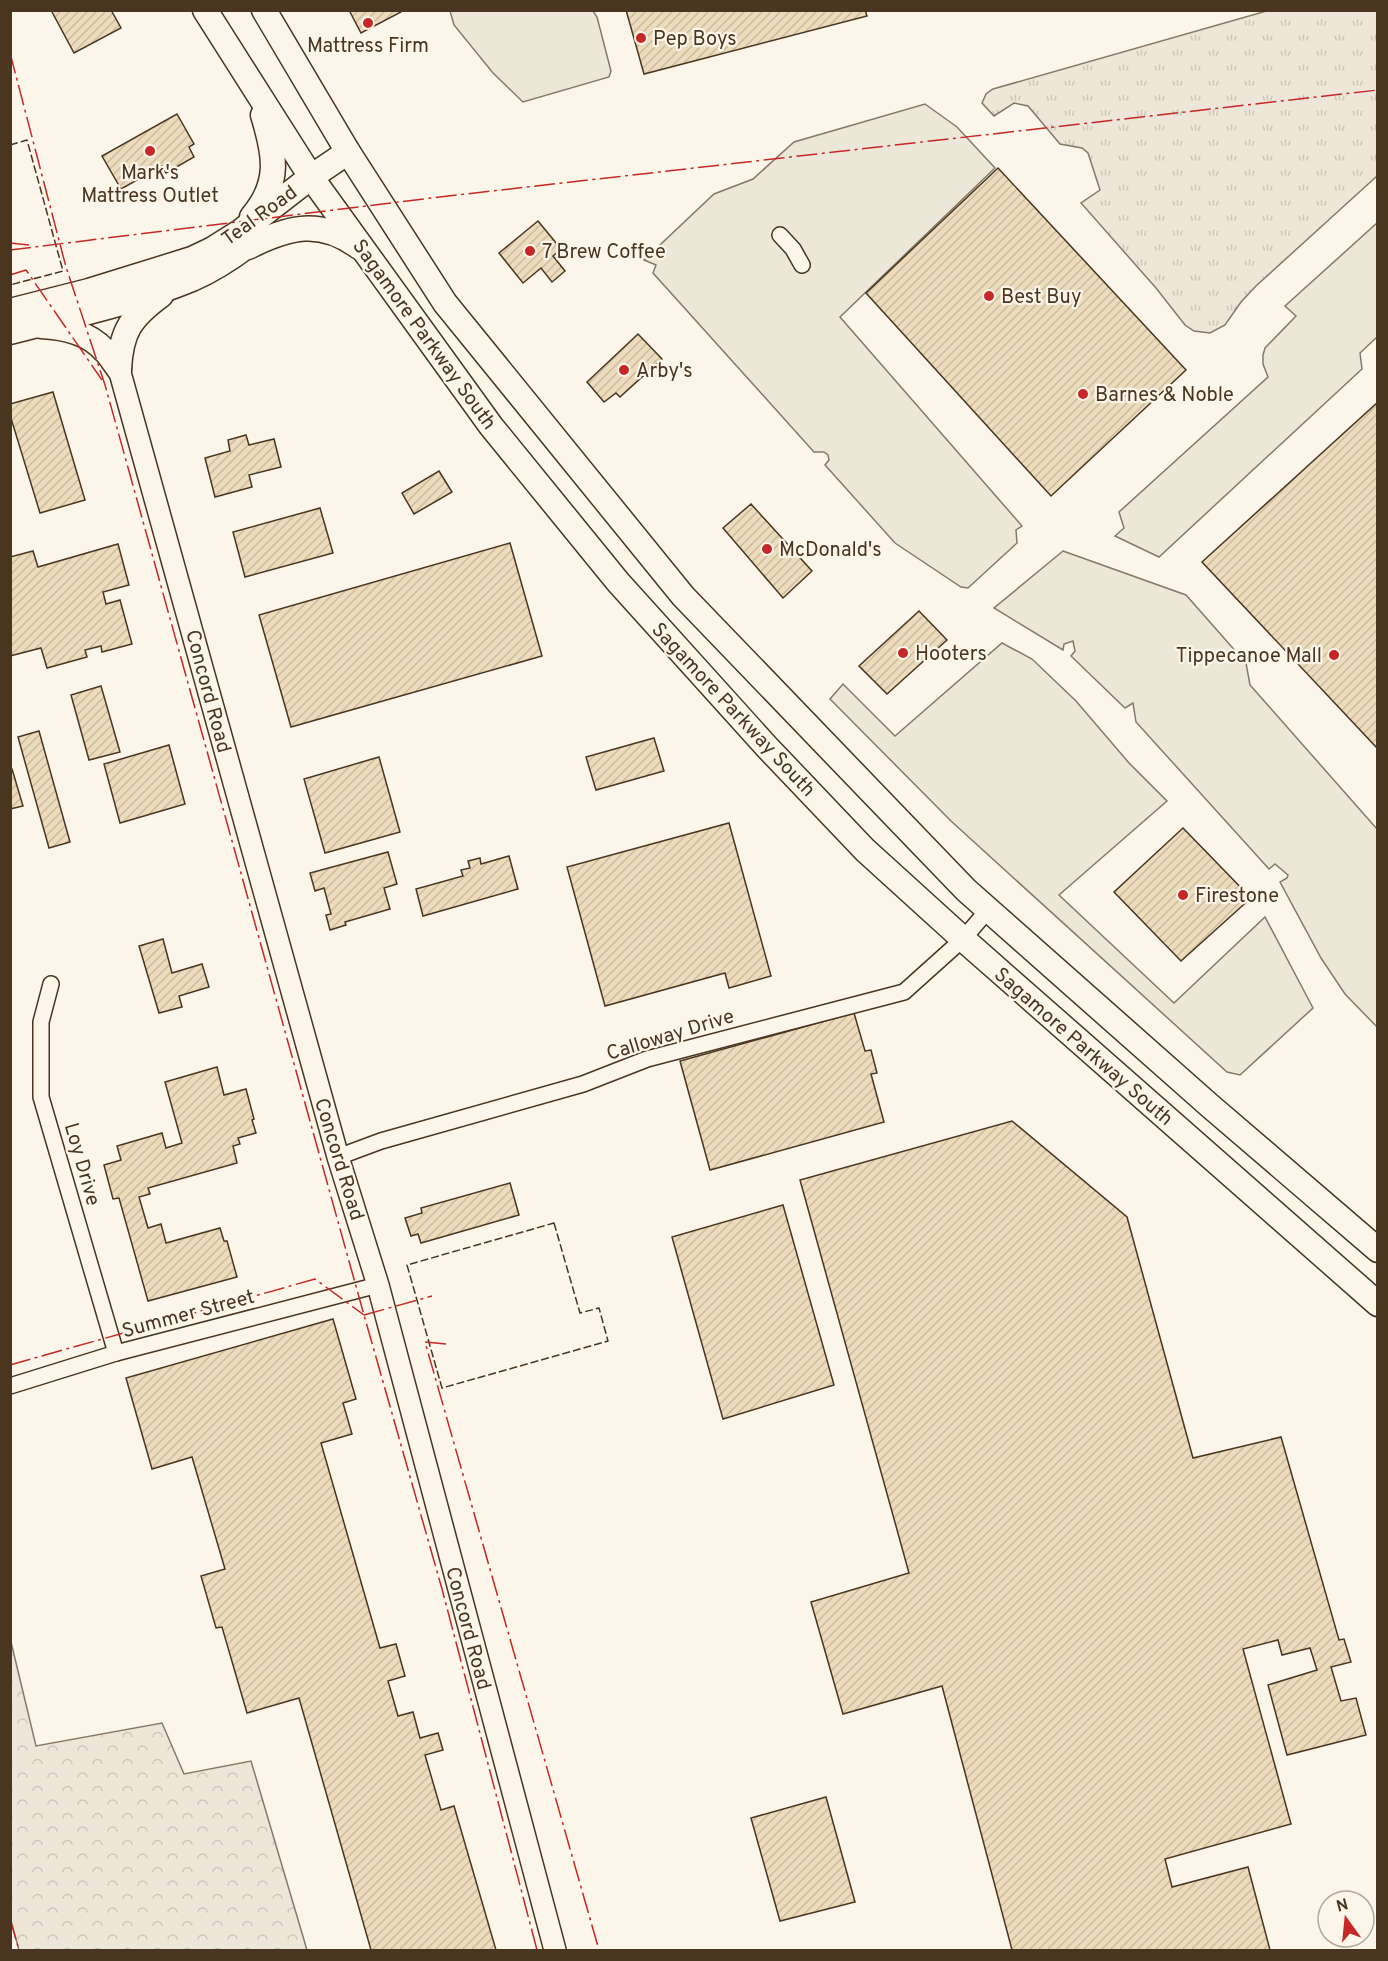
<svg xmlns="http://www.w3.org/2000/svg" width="1388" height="1961" font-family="Overpass,sans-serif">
	<defs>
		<pattern id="grass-tufts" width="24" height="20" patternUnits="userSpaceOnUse" patternTransform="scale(1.5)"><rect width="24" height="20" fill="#ede6d9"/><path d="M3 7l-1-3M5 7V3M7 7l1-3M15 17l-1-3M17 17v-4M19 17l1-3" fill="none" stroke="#cdc6ba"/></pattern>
		<pattern id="forest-crowns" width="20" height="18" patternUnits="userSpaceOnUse" patternTransform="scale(1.5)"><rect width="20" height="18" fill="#ede6d9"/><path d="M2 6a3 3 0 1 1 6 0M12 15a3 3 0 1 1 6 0" fill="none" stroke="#cdc6ba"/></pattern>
		<pattern id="building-hatch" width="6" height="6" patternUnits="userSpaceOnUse" patternTransform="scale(1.5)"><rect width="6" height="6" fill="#ecdcbc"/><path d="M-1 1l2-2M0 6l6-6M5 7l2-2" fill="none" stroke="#ccbda1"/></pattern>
	</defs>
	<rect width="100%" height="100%" fill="#fbf6e9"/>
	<polygon fill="url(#grass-tufts)" stroke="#887966" stroke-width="1.5" points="1270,10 1377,11 1377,176 1256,286 1241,302 1225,325 1210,333 1194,331 1185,325 1156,288 1081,203 1100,190 1088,153 1082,148 1060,144 1028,106 1014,103 994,116 982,103 986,94 993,89"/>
	<polygon fill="url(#forest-crowns)" stroke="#887966" stroke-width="1.5" points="11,1642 36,1746 162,1723 184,1774 251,1761 307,1950 19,1950 10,1917"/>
	<g fill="#ede7d9" stroke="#887966" stroke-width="1.5">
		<polygon points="450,11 593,11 597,17 611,71 609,77 523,102 493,73 454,25"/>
		<polygon points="925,104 957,127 995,168 840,317 1022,526 1016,530 1017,543 968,588 961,587 895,543 825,465 829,460 828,455 824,452 814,452 653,273 656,265 644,260 714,194 753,179 794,142"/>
		<polygon points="1377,223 1377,337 1360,353 1362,369 1159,557 1115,536 1124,528 1119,512 1268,377 1263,364 1263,355 1265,348 1296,316 1285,306"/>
		<polygon points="1063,551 1186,595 1246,663 1250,685 1377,829 1377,1027 1345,994 1321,958 1280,882 1287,878 1288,875 1275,864 1269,869 1136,722 1133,703 1125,708 1071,656 1075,651 1073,641 1064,644 1063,650 994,608"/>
		<polygon points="1002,643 1032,659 1076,701 1129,763 1167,801 1059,895 1174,1003 1265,917 1313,1008 1240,1075 1227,1072 951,821 830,699 843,684 895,736"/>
	</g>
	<g fill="url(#building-hatch)" stroke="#4a3520" stroke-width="1.5">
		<polygon points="51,10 111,10 121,28 74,53"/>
		<polygon points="349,10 400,10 401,12 361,33"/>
		<polygon points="626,10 865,10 867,16 644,74"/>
		<polygon points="177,114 194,144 189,147 194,157 166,173 162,166 121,189 102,156"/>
		<polygon points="998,168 1186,370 1051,496 866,293"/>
		<polygon points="538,221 561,249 553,256 565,271 552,282 541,268 523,283 499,253"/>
		<polygon points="638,334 662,359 620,397 616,393 604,402 587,382"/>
		<polygon points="53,392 85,500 40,513 10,415 10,404"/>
		<polygon points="1378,402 1378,749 1202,562"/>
		<polygon points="246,435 249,445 274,439 281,467 249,475 252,487 215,497 205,458 230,451 228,440"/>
		<polygon points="439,471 452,492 414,514 402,493"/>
		<polygon points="751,504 812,571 783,598 723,528"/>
		<polygon points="320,508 333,553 245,577 233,532"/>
		<polygon points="510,543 542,656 291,727 259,615"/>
		<polygon points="118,544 129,585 103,592 106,604 120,600 132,644 102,652 101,646 85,650 87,657 47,668 41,648 10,656 10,557 33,551 38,567"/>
		<polygon points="919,611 947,640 887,694 859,666"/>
		<polygon points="101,686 120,752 89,760 71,695"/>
		<polygon points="39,731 70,842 49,848 18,737"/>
		<polygon points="654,738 664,771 596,790 586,757"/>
		<polygon points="169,745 185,804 120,823 104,764"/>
		<polygon points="379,757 400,832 325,853 304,779"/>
		<polygon points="10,769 12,769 23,806 10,809"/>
		<polygon points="729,823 771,976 729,988 725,973 605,1006 567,867"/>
		<polygon points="1183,828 1251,898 1181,961 1114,892"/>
		<polygon points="388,852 397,884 384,888 390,909 345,922 346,925 330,930 326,915 331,914 324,888 315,891 310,873"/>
		<polygon points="509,856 518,889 423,916 416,889 463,876 461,870 470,868 468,861 480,858 481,864"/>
		<polygon points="163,939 172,973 202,964 209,987 179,996 182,1007 159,1013 139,946"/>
		<polygon points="854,1013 865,1051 871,1050 877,1073 871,1074 884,1122 710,1170 680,1061"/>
		<polygon points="217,1067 224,1095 246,1089 254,1119 252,1120 256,1133 238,1138 240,1144 233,1146 237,1163 148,1188 150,1194 139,1197 148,1228 161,1224 166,1243 220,1228 224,1241 227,1241 237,1277 148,1301 119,1198 113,1199 104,1165 121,1160 117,1146 162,1133 166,1148 182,1143 165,1082"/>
		<polygon points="1012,1121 1127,1217 1193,1458 1281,1437 1339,1640 1344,1639 1351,1662 1331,1667 1341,1701 1356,1698 1366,1735 1287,1755 1268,1685 1317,1670 1310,1648 1282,1655 1278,1640 1243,1649 1291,1824 1165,1859 1172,1887 1248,1867 1270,1950 1012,1950 942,1686 843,1714 811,1602 909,1573 800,1180"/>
		<polygon points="510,1183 519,1215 421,1243 418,1234 411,1236 405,1218 422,1213 421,1208"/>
		<polygon points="783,1205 834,1385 723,1419 672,1237"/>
		<polygon points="333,1319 356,1399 343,1403 352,1434 321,1443 380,1648 396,1644 405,1676 388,1681 398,1716 413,1712 420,1738 438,1733 443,1750 425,1755 441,1810 454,1806 496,1950 371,1950 299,1698 247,1713 222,1627 216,1628 201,1576 225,1569 192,1457 152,1469 126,1378"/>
		<polygon points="826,1797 855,1902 780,1921 751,1818"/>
	</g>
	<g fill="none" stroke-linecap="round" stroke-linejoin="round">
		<defs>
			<g id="street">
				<polyline points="780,235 793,249 802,265"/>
				<polyline points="51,984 41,1022 41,1097 116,1353"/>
				<polyline points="338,1157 381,1141 583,1084 647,1059 904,992 963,939 988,910"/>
				<polyline points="10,1386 116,1353 378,1285"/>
			</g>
			<polyline id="secondary" points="119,369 338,1157 378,1285 555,1950"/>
			<g id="primary">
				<polyline points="205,10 311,177 491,426 618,582 766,746 865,850 963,939 1378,1304"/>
				<polyline points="264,10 348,152 445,303 683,596 966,890 1209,1105 1378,1250"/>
				<path d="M252,217C281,183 275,154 263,115"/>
				<path d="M248,247C288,227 320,218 359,247"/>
				<polyline points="10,311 89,291 192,259 213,249 240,232 311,177 348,152"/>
				<path d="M41,326C63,327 89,333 104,350C110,355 114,363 119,369"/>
				<path d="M10,332C71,316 134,303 192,279C217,268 240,252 261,235"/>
				<path d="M119,369C121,331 131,317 161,295"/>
			</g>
		</defs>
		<use href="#street" stroke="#4a3520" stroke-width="18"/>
		<use href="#secondary" stroke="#4a3520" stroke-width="24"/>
		<use href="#primary" stroke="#4a3520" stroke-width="27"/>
		<use href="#street" stroke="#fbf6e9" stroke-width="15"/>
		<use href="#secondary" stroke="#fbf6e9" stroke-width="21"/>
		<use href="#primary" stroke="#fbf6e9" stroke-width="24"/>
		<g stroke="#4a3520" stroke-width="1.5" stroke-dasharray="8 3" stroke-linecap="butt">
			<polyline points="10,145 27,140 63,271 10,285"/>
			<polygon points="554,1223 580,1313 599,1308 608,1341 442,1388 407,1265"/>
		</g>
		<g stroke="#c62828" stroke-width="1.5" stroke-dasharray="21 4.5 3 4.5" stroke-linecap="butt">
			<polyline points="10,53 66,267 105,385 364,1315 442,1589 537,1950"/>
			<polyline points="10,243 29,245"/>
			<polyline points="10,250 431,198 1378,90"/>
			<polyline points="10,275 26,270 102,380"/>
			<polyline points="364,1315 432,1296"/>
			<polyline points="446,1344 425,1342 599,1950"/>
			<polyline points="10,1365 315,1279 364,1315"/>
			<polyline points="10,1919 19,1950"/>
		</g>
	</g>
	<g fill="#c62828" stroke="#fbf6e9" stroke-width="2">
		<circle cx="368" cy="23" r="6"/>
		<circle cx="641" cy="38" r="6"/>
		<circle cx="150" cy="151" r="6"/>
		<circle cx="530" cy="251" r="6"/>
		<circle cx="989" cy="296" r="6"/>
		<circle cx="624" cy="370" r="6"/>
		<circle cx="1083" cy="394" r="6"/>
		<circle cx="767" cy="549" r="6"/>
		<circle cx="903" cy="653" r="6"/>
		<circle cx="1334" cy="655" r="6"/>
		<circle cx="1183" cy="895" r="6"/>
	</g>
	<g text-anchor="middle" stroke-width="4.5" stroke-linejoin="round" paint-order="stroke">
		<g font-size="20" fill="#4a3520" stroke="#fbf6e9" text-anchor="start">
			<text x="653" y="45">Pep Boys</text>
			<text x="368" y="52" text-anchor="middle">Mattress Firm</text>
			<text x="150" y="179" text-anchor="middle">Mark's<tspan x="150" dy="23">Mattress Outlet</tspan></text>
			<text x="542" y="258">7 Brew Coffee</text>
			<text x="1001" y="303">Best Buy</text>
			<text x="636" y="377">Arby's</text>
			<text x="1095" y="401">Barnes &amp; Noble</text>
			<text x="779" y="556">McDonald's</text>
			<text x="915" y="660">Hooters</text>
			<text x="1322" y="662" text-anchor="end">Tippecanoe Mall</text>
			<text x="1195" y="902">Firestone</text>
		</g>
		<g font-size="20" fill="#4a3520" stroke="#fbf6e9">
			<text transform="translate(259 215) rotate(-36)" y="7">Teal Road</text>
			<text transform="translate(425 334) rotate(54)" y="7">Sagamore Parkway South</text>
			<text transform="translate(209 691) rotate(75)" y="7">Concord Road</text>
			<text transform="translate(734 709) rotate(47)" y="7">Sagamore Parkway South</text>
			<text transform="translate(670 1034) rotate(-17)" y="7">Calloway Drive</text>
			<text transform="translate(1084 1046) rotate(41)" y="7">Sagamore Parkway South</text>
			<text transform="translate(340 1159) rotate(73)" y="7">Concord Road</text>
			<text transform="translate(83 1164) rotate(74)" y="7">Loy Drive</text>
			<text transform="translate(188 1313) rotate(-15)" y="7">Summer Street</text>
			<text transform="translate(469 1628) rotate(75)" y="7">Concord Road</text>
		</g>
	</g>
	<rect width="1388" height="1961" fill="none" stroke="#4a3520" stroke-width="24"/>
	<g transform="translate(1346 1919) rotate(345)"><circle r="28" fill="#fbf6e9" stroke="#b4a999" stroke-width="1.5"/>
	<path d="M0-4.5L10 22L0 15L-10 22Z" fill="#c62828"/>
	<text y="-9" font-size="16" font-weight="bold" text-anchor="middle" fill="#4a3520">N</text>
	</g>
</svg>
